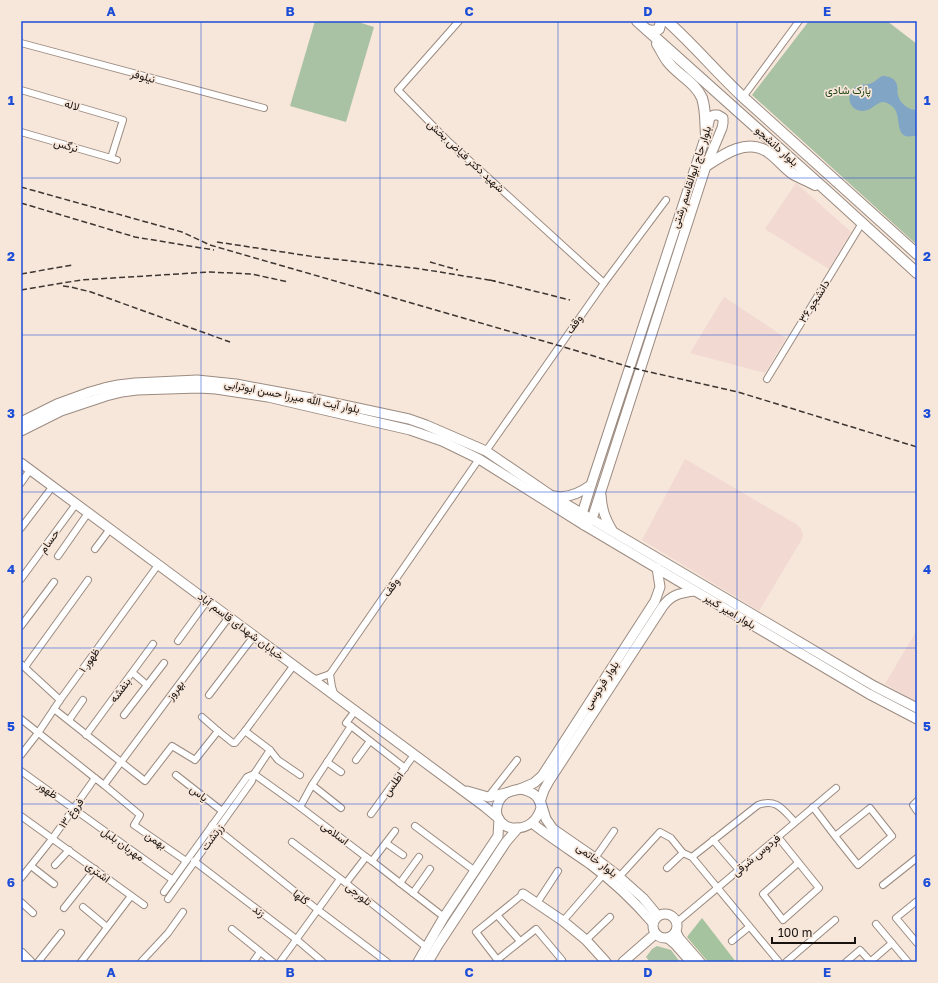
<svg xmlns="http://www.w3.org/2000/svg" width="938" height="983" font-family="'Golos Text',Vazirmatn,sans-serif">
	<rect width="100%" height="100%" fill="#f7e6da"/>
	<g fill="#f2d9d2">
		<polygon points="796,183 851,232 829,269 765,229"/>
		<polygon points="724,297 786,338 765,373 690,353"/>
		<polygon points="685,459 796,524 801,529 803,535 802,539 759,611 642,540"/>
		<polygon points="917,630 917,702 885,684"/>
	</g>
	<g fill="#aac2a4">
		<polygon points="315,21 355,21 374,27 346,122 290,106"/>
		<polygon points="809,21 887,21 917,44 917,245 752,95"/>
		<polygon points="657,946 671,950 680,962 650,962 646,957 652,949"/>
	</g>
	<polygon fill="#a5c39e" points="702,918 736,962 708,962 687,937"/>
	<path fill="#81a5c5" d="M882,76C889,76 895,78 897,85C898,89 897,92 898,95C900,104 909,110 917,110V135C891,143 904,115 892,106C880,96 877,107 867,110C860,113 852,109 850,102C848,94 852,87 860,85C864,84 868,85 872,83C876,81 878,78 882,76Z"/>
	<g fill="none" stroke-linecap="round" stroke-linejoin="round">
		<defs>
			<g id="street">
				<polyline points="459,21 398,90 449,142 604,283"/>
				<polyline points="21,43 264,108"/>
				<polyline points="21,90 123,120 111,158 117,160"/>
				<polyline points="743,97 799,21"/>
				<polyline points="21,132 111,158"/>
				<polyline points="767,379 862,223"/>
				<polyline points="486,451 604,283 666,200"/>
				<polyline points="21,483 30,470"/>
				<polyline points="21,528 53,486"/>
				<polyline points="95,549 110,529"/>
				<polyline points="58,556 88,513"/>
				<polyline points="21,579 76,504"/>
				<polyline points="21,626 54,582"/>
				<polyline points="178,641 207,601"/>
				<polyline points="21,664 60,700"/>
				<polyline points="25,667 88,580"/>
				<polyline points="133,673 147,685"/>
				<polyline points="330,674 479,459"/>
				<polyline points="330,674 332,687 335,696"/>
				<polyline points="311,677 316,679 330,674"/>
				<polyline points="209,695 254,636"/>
				<polyline points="54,709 145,781 172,746 195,760 218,731 233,743 235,743 245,731 294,665"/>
				<polyline points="124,715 164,663"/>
				<polyline points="202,717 218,731"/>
				<polyline points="21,719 95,778"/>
				<polyline points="69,720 83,700"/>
				<polyline points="351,726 346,723 355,711"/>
				<polyline points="86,735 153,644"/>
				<polyline points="270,750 278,760 300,775"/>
				<polyline points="21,755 38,733 60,700 158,565"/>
				<polyline points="356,760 370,741"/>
				<polyline points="327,762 341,772"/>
				<polyline points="405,768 351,726 312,785 300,807 366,857 372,861 400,883 444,917"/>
				<polyline points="21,771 173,880"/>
				<polyline points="254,774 300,807"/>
				<polyline points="176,775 222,811"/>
				<polyline points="104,785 140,815 134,825 186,861"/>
				<polyline points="312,785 341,808"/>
				<polyline points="488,797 517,760"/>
				<polyline points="917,801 913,805 917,811"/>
				<polyline points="813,807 835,836 858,865 892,836 870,808 835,836"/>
				<polyline points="371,814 414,755"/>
				<polyline points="21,816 144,905"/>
				<polyline points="212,825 318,910 387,962"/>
				<polyline points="415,826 475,871"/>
				<polyline points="778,837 819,888 783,920 763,894 798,863"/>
				<polyline points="713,840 739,870"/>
				<polyline points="292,842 346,883 426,947"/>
				<polyline points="386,843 403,855"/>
				<path d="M692,857L758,805C777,798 783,810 795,822"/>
				<polyline points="595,858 614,831"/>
				<polyline points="194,861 296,939 323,962"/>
				<polyline points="372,861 395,831"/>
				<polyline points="55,865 69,850"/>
				<polyline points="31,866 54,884"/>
				<polyline points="667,868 683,853"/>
				<polyline points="619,877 660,832 671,838 683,853 692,857 779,962"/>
				<polyline points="21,878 52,839 95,778 104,785 229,617"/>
				<polyline points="346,883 366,857"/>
				<polyline points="400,883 419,857"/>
				<polyline points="883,885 917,858"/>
				<polyline points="164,892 247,777 254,774 270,750 245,731"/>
				<polyline points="413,893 430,869"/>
				<polyline points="168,899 252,781 254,774"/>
				<polyline points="917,901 896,918 917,943"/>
				<polyline points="21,902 33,913"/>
				<polyline points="537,903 558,871"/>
				<polyline points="83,907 107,927"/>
				<polyline points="64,908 95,869"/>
				<polyline points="497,915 520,941"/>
				<polyline points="563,921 603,875"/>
				<polyline points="677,922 836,788"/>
				<polyline points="876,924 908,962"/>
				<polyline points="232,929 273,962"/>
				<polyline points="586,940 610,917"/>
				<polyline points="732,941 749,927"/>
				<polyline points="497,960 536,929 562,960 559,962"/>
				<polyline points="38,962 61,933"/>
				<polyline points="81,962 131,896"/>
				<polyline points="141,962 168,933 183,912"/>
				<polyline points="253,962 260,952"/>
				<polyline points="280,962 340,879"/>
				<polyline points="499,962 476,932 523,894"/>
				<polyline points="786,962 835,920"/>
				<polyline points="846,962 860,950 871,962"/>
				<polyline points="870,962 892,943"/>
			</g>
			<g id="secondary">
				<polygon points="714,115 718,115 723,118 723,123 722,128 706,166 592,519 584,525 582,514 591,485 706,135 710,117"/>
				<polyline points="21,422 57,404 90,392 104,388 118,385 135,383 197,380 236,384 311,398 409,419 426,425 486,451 549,494 874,686 917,708"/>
				<polyline points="21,431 61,411 106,396 122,392 137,390 199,388 216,389 268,397 410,430 442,441 479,459 584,525 869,694 917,719"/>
				<polyline points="21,463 485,807 497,817"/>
				<path d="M601,495C602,510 605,518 612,530"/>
				<path d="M554,496C568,499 580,493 591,485"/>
				<polyline points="520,789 534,783 542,776 655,601 660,587 657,568"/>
				<path d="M520,789C532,791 540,796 541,808C537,821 527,829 513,828C509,828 505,826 502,823C493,815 496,801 505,794C509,791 515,790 520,789Z"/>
				<polyline points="467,791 488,797 506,793"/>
				<path d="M540,802L544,790L549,781L663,606C672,594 681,593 695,591"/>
				<polyline points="541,803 546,819 553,829 595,858 616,874 643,898 658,916"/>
				<path d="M532,823C551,838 570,850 590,864C613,881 634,901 653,923"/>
				<polyline points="523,894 563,921 586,940 606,962"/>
				<circle cx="665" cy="926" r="12"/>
				<polyline points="676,932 679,938 700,962"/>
				<polyline points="668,938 675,944 691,962"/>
				<polyline points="21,953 30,962"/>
				<polyline points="418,962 430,941 444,917 498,836 499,819"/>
				<polyline points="428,962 438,945 506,842 518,828"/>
				<polyline points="623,962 655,934"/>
			</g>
			<g id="primary">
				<polyline points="637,21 827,191 917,273"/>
				<path d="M667,21C694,45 717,73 744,98C802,150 860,202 917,254"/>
				<polyline points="647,30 654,31 659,29 661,21"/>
				<path d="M657,44C661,50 664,57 668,62C678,75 695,82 702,98C706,110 705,123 706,135"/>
				<path d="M706,166C724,154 747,138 768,152C777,158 784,168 793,174C800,178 808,181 815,185"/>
			</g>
		</defs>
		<use href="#street" stroke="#9b8b80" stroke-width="8"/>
		<use href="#secondary" stroke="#9b8b80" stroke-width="11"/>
		<use href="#primary" stroke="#9b8b80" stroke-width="12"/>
		<use href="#street" stroke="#fff" stroke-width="6"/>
		<use href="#secondary" stroke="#fff" stroke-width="9"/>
		<use href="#primary" stroke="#fff" stroke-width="10"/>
		<g stroke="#3d3530" stroke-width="1.5" stroke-dasharray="6 3" stroke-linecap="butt">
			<polyline points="21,187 182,232 210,245 564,347 626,366 645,371 738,392 917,447"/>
			<polyline points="21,203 135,237 214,250"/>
			<polyline points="217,242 316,257 421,269 495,281"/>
			<polyline points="430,262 458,270"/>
			<polyline points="21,274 72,265"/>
			<polyline points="490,280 570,300"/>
			<polyline points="63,286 71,287 91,292 230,342"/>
			<polyline points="21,290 81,280 113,278 210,272 252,274 288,282"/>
		</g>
	</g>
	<path fill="none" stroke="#1d4ed8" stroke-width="1" stroke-opacity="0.55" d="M201,21V962M380,21V962M558,21V962M737,21V962M21,178H917M21,335H917M21,492H917M21,648H917M21,804H917"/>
	<g text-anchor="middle" stroke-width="3.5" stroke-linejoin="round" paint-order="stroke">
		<g font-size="11" fill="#18120e" stroke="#f7e6da">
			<text transform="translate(143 76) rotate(15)" y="4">نیلوفر</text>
			<text transform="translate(72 105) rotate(16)" y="4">لاله</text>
			<text transform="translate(66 145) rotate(16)" y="4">نرگس</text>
			<text transform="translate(777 146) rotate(42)" y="4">بلوار دانشجو</text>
			<text transform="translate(466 156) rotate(43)" y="4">شهید دکتر فیاض بخش</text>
			<text transform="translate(691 177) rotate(-72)" y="4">بلوار حاج ابوالقاسم رشتی</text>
			<text transform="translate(814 301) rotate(-58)" y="4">دانشجو ۳۶</text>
			<text transform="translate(574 324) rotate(-55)" y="4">وقف</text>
			<text transform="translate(292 396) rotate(11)" y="4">بلوار آیت الله میرزا حسن ابوترابی</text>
			<text transform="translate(49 541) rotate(-54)" y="4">حسام</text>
			<text transform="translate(391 587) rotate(-55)" y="4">وقف</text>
			<text transform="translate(730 611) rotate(31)" y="4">بلوار امیر کبیر</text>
			<text transform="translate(241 626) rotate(37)" y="4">خیابان شهدای قاسم آباد</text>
			<text transform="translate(89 660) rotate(-54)" y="4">ظهور ۱</text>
			<text transform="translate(601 685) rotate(-57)" y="4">بلوار فردوسی</text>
			<text transform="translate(120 690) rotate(-53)" y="4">بنفشه</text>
			<text transform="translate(175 690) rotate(-53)" y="4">بهروز</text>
			<text transform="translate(393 784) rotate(-54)" y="4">اطلس</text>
			<text transform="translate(48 790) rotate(35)" y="4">ظهور</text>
			<text transform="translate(199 793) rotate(38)" y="4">یاس</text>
			<text transform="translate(71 813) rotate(-54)" y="4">فروغ ۱۳</text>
			<text transform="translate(335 833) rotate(37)" y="4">اسلامی</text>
			<text transform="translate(212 837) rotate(-54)" y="4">زرتشت</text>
			<text transform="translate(156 840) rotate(34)" y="4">بهمن</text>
			<text transform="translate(123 844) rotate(36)" y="4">مهربان بلبل</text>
			<text transform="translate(756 855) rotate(-40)" y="4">فردوس شرقی</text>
			<text transform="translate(597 860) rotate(37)" y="4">بلوار خاتمی</text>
			<text transform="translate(98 872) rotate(36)" y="4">اشتری</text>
			<text transform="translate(359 894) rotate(39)" y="4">تلورجی</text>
			<text transform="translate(301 897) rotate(39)" y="4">گلها</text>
			<text transform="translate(259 911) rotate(37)" y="4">زند</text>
		</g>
		<g font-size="11" fill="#1e4512" stroke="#f7e6da">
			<text x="848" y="94">پارک شادی</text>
		</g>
	</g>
	<rect width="938" height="983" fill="none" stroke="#f7e6da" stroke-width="44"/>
	<path d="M772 937v6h83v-6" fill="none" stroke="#18120e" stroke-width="2"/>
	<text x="778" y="937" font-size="12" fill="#18120e" stroke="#f7e6da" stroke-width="3" paint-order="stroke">100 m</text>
	<rect x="22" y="22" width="894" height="939" fill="none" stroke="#1d4ed8" stroke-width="1.5"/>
	<g font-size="13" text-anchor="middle" font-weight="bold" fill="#1d4ed8">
		<text x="111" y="16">A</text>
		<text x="290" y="16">B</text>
		<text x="469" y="16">C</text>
		<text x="648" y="16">D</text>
		<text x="827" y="16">E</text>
		<text x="11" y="105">1</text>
		<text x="927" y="105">1</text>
		<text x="11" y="261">2</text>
		<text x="927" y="261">2</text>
		<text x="11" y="418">3</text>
		<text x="927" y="418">3</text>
		<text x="11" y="574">4</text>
		<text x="927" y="574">4</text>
		<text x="11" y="731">5</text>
		<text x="927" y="731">5</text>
		<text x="11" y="887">6</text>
		<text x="927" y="887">6</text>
		<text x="111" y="977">A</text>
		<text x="290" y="977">B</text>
		<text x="469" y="977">C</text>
		<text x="648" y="977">D</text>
		<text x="827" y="977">E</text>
	</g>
</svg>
